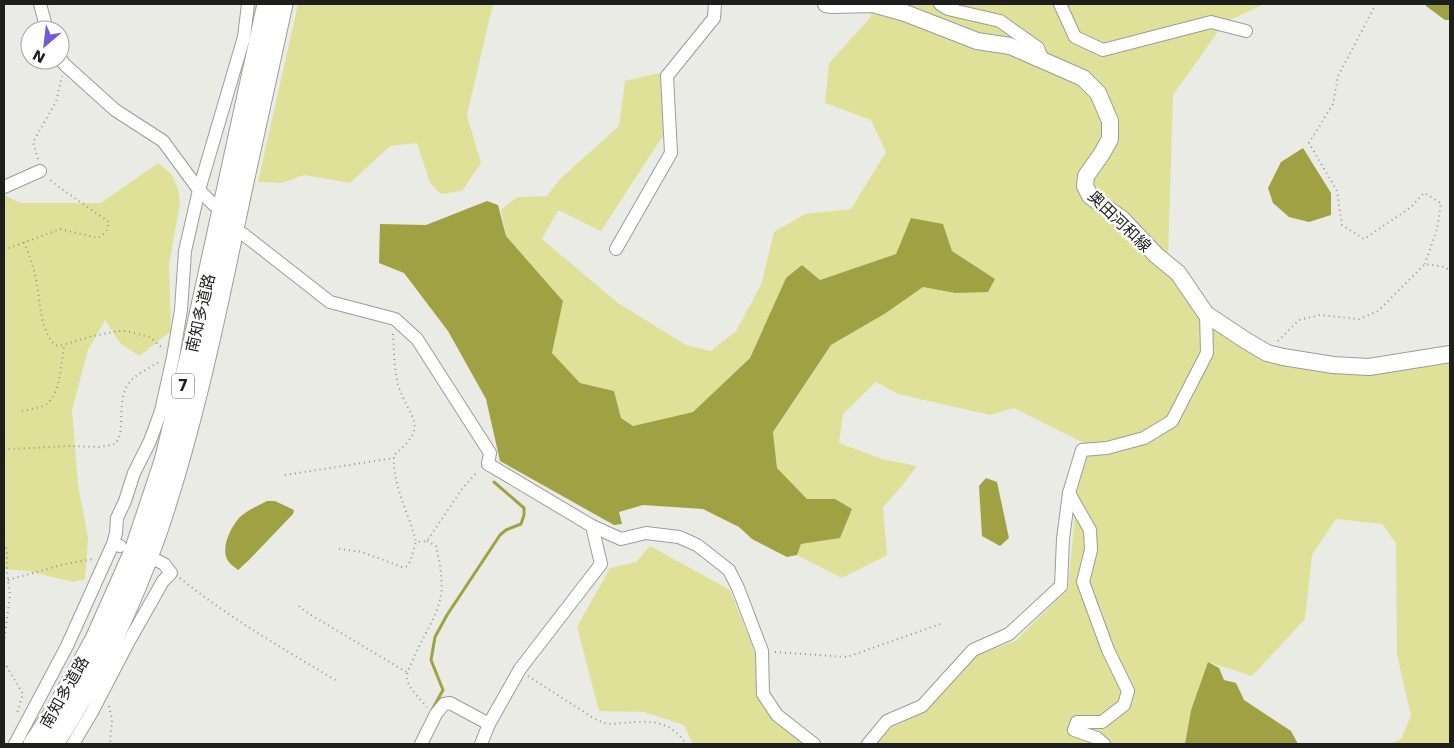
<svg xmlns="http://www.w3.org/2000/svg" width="1454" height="748" font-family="'DejaVu Sans','Noto Sans JP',sans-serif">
	<rect width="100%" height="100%" fill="#ebebe6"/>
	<g fill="#dfe198">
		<polygon points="298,4 493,4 467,115 481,163 462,191 441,194 430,183 417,143 390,146 350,183 304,175 282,183 258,182"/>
		<polygon points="873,4 1264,4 1224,23 1173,95 1168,257 1197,315 1265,359 1450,359 1450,744 1389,744 1401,739 1411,716 1397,655 1396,543 1382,524 1336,519 1312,555 1305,619 1252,676 1208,662 1191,710 1185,744 876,744 892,727 923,713 975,656 1015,641 1068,589 1077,493 1088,445 1014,408 990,415 898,394 876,382 843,414 839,443 882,459 917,466 902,486 883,507 887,555 842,578 797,555 801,544 840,538 834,499 807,499 777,468 773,432 831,345 886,313 923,287 955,293 995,279 952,251 943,224 896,254 820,280 802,265 768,319 750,358 693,412 633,426 621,418 614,391 580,383 552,353 563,301 506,236 501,210 517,197 547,196 559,180 619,126 625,81 660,73 664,134 601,231 558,210 542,239 618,303 686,345 711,351 736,331 761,285 774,232 805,214 851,209 886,152 871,120 825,103 829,63 870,18"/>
		<polygon points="158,163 172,175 178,189 180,203 169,265 171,331 139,356 120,343 105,320 88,350 72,410 78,485 88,538 85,579 73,582 27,571 4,569 4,195 21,203 101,203"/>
		<polygon points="650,546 730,590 755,653 757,696 775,720 803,744 693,744 684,725 644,712 599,711 577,627 610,568 636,562"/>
	</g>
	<g fill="#9fa143">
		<polygon points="1426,4 1450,4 1450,20 1445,20 1426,6"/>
		<polygon points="1303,148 1331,193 1331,215 1309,222 1289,217 1273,203 1268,188 1281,162"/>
		<polygon points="487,201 498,205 506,236 563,301 552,353 580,383 614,391 621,418 633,426 693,412 750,358 786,278 802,265 820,280 896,254 911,218 943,224 952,251 995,279 988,292 955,293 923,287 886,313 831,345 773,432 777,468 807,499 835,499 852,509 840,538 801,544 797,555 787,557 752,539 739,527 703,509 643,505 619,512 622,524 614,525 500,461 486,399 448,331 404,273 379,263 380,224 426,225"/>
		<polygon points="986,478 997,482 1009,538 1000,546 982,536 979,486"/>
		<path d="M267,501H275L294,510L293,514L249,560L238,570C234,567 229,563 227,559C221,547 231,527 239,518C247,510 258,506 267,501Z"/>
		<polygon points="1208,662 1219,668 1224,680 1236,683 1244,700 1291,731 1298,744 1185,744 1191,710"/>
	</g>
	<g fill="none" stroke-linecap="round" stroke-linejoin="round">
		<polyline stroke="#9fa143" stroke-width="3" points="432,710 443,690 431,660 435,637 447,615 500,535 506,530 521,524 524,515 524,508 494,482"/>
		<defs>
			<g id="minor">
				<polyline points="40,4 47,30"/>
				<polyline points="940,4 948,9 1000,21 1038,48 1043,61"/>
				<polyline points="1060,4 1075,37 1103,50 1211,22 1246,31"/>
				<polyline points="60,58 64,64 115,110 163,141 199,190 214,205"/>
				<polyline points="4,187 40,171"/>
				<polyline points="243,234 330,302 395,319 417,339 490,453 488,464 592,526 621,539 646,533 679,537 697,545 729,570 738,588 762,651 763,694 777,715 814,744"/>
				<polyline points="616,249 671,153 667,76 714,18 715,4"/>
				<polyline points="1069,493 1090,530 1091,550 1083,582 1108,650 1128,691 1124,705 1102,722 1077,722 1074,730 1097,738 1104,744"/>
				<polyline points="120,546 113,544 116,533 117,518 125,501 134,473 150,441 161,411 173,357 181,310 185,251 199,190 244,37 248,4"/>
				<polyline points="15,744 67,646 113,544"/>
				<polyline points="73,744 92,712 129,641 163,581 171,573 164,564 158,561"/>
				<polyline points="421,744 436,714 444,704 450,703 489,724"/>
				<polyline points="481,744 489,724 520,669 601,564 592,526"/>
				<polyline points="868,744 887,721 922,706 973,650 1009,634 1061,586 1063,539 1069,493 1082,450 1107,448 1144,438 1172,421 1207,353 1206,314"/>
			</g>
			<polyline id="major" points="826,4 832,5 873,4 905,13 977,41 1010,46 1083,78 1098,93 1110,121 1110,139 1101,155 1086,176 1085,186 1090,196 1122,219 1156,255 1178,273 1206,314 1245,340 1267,353 1283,357 1333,365 1369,367 1450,354"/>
			<g id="highway">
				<polyline points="33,744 58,706 95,639 134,551 164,461 192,347 267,4"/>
				<path d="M54,744C96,679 131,607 157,533C190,436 212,335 233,234C249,157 266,80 283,4"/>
			</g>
		</defs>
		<use href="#minor" stroke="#9c9c98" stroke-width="14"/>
		<use href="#major" stroke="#9c9c98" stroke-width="18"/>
		<use href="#highway" stroke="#9c9c98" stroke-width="21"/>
		<g stroke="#959591" stroke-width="2" stroke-dasharray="1 4" stroke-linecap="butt">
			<polyline points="1376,4 1338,76 1333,104 1309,143 1337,191 1342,225 1364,239 1410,208 1424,193 1441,203 1437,229 1425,264"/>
			<polyline points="38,159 33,142 56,102 62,76"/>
			<path d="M24,242C29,255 34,267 36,280C41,301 39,329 55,345L59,346L89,337L118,331H126L150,337L162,348"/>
			<polyline points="4,250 60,229 98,238 106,232 109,222 56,185 48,178"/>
			<path d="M393,334C394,350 394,369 398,385C409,419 431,425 394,455C392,485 409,513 416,542"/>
			<polyline points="1278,341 1299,320 1320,315 1359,319 1378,311 1425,264 1445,267 1450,271"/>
			<path d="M22,411C30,409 43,408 49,402C60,392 62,359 64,344"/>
			<path d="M4,451L10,449L68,446L99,447L115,444C127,432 115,398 130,382C137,373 150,368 159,362"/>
			<polyline points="285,475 394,458"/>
			<path d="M427,541L436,546C440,563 444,584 440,600C435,620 422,638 414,657C412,663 406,672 407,679C409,689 421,700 427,707"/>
			<polyline points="4,543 7,550 7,572 10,595 4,642"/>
			<polyline points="339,549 362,552 402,567 406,567 410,562 416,542 427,541 462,489 478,471"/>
			<path d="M180,578C229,618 284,649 337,681"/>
			<polyline points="8,580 65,564 93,559"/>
			<polyline points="299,606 306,612 408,673"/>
			<polyline points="775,652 847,657 943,623"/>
			<polyline points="4,662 23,694 17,713"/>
			<path d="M528,676L595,719L604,723L611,724C642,722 667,715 686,744"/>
			<polyline points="109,706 112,720 110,744"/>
		</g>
		<use href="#minor" stroke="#fff" stroke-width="12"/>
		<use href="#major" stroke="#fff" stroke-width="16"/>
		<use href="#highway" stroke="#fff" stroke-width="19"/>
	</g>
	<g text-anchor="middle" stroke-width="5" stroke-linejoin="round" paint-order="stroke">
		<rect fill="#fff" stroke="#626261" stroke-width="1" x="172" y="373.5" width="22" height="25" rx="4"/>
		<g font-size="15" font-weight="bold" fill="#1e1f1d">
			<text x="183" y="391">7</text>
		</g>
		<g font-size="16" fill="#1e1f1d" stroke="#fff">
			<text transform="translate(1120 221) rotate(44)" y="6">奥田河和線</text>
			<text transform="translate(200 313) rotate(-77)" y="6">南知多道路</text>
			<text transform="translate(64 692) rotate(-60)" y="6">南知多道路</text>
		</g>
	</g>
	<rect width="1454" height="748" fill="none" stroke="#1e1f1d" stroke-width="10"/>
	<g transform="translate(45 45) rotate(208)"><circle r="24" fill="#ffffff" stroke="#a5a5a5"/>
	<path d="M0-4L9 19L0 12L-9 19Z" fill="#715cd6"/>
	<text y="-8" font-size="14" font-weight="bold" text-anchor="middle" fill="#1e1f1d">N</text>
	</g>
</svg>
